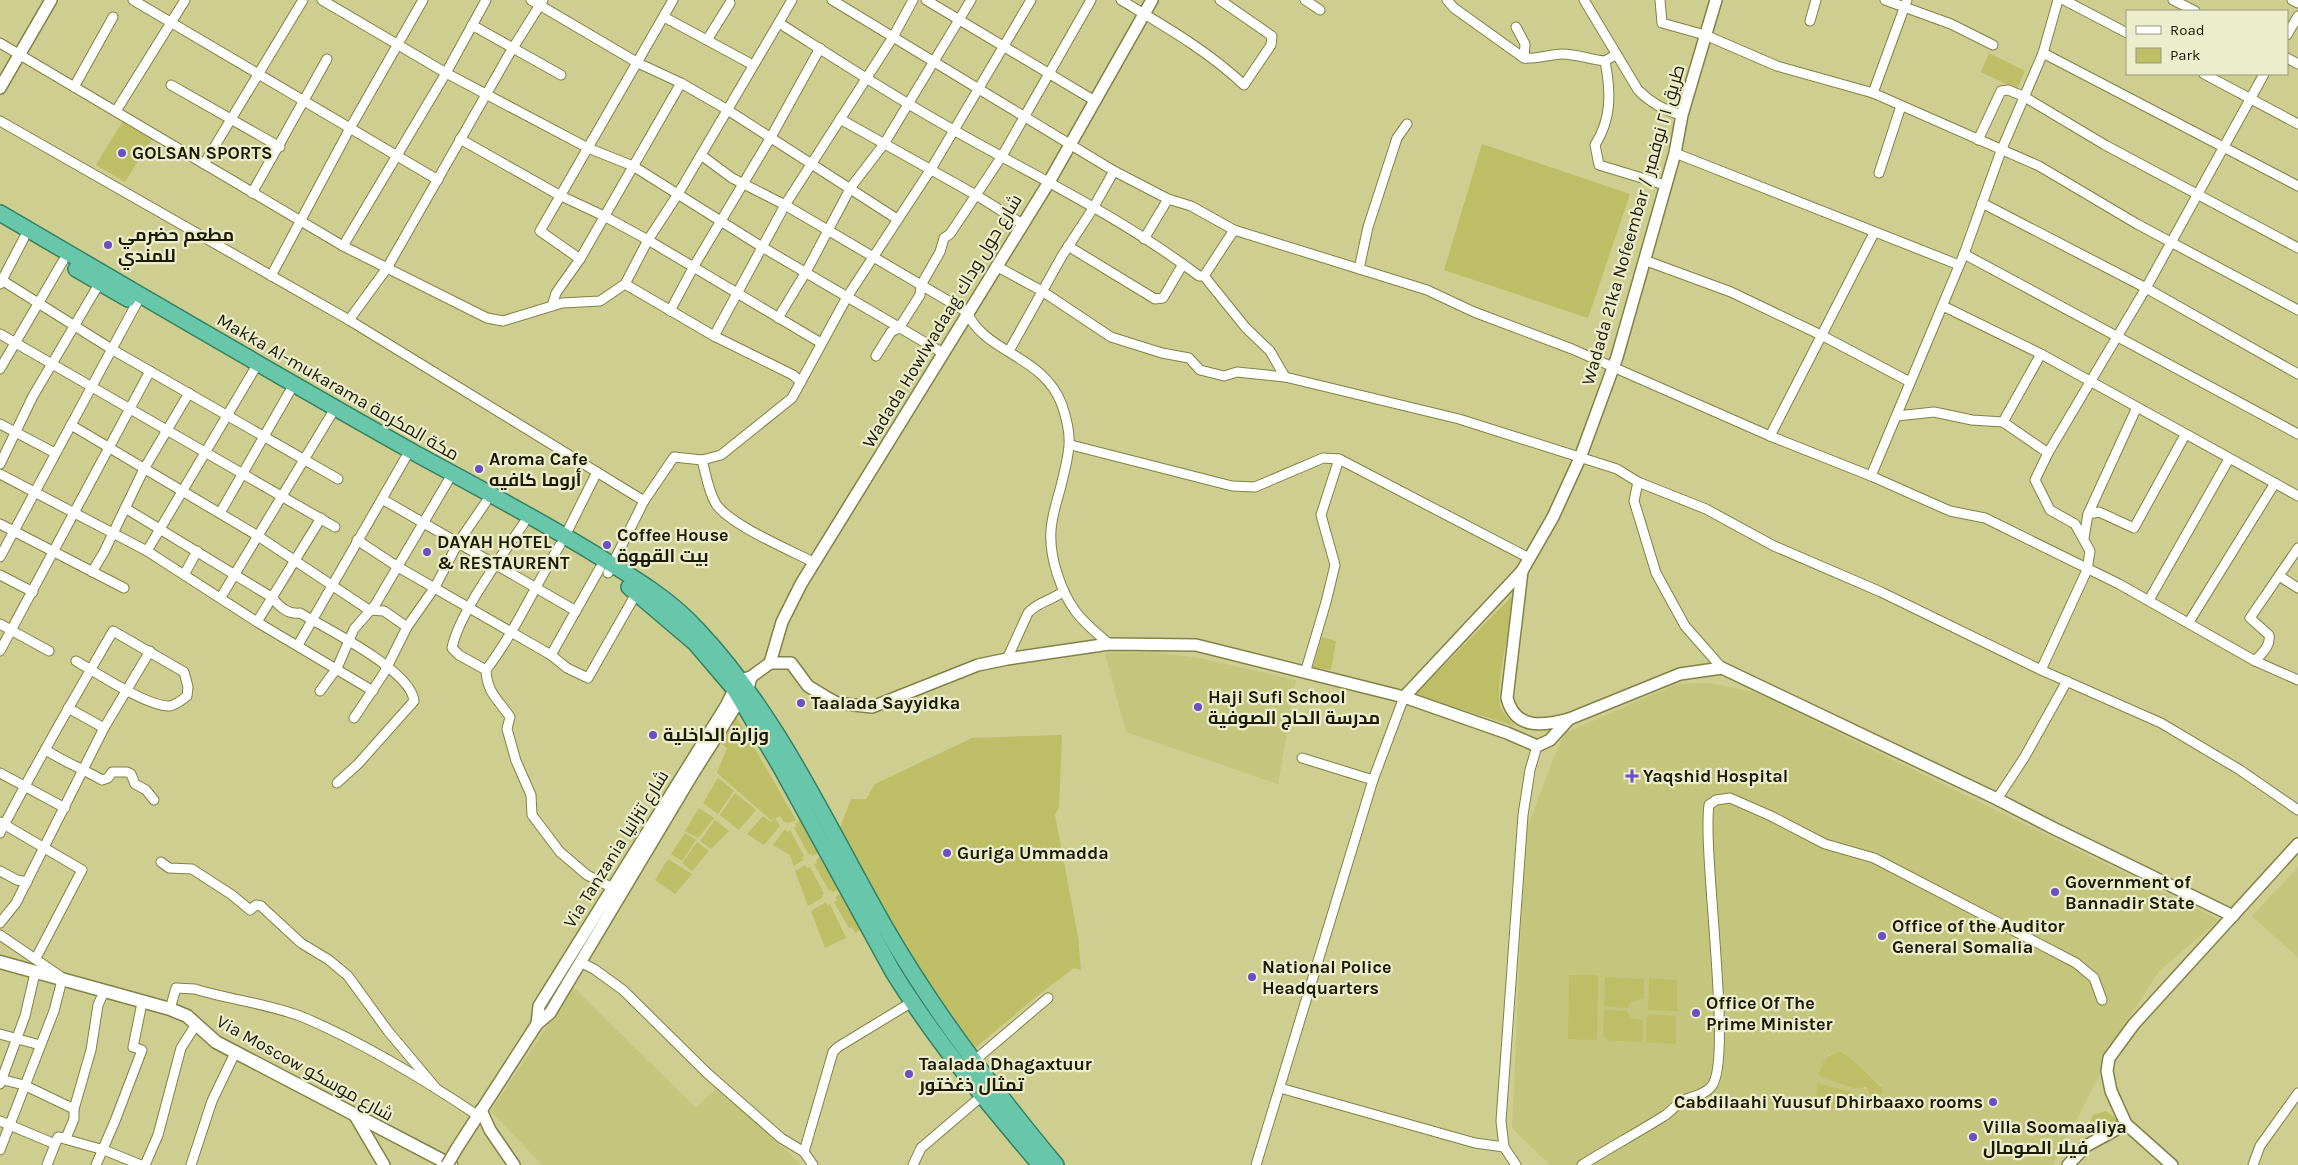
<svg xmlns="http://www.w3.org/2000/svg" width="2298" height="1165" font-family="Karla,Cairo,sans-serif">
	<rect width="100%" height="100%" fill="#cdce8f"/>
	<g fill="#c4c67e" fill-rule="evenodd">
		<polygon points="1151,652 1198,658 1296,680 1278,784 1126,732 1105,653"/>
		<path d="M1710,683L1757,693L2219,920L2159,971L2129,1018L2053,1165H1550L1512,1128L1522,904L1528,825L1555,755L1565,733L1677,684ZM1841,1052L1881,1085L1878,1095L1863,1087L1827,1055ZM1817,1083L1856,1094L1862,1099L1870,1100L1881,1107V1110L1809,1109V1105L1816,1096Z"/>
		<polygon points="2298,867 2298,958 2252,916"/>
		<polygon points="573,987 696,1108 719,1085 801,1165 542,1165 491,1111"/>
	</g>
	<g fill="#bdbe66">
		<polygon points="1989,53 2025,71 2017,89 1981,72"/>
		<polygon points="123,121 152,139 125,182 96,165"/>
		<polygon points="1482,144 1630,194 1588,318 1444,270"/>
		<path d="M1519,589C1513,611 1493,689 1501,708C1503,714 1511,721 1515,726L1415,695Z"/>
		<polygon points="1322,637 1336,641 1331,670 1313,667"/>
		<polygon points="736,716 796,820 789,823 784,822 780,816 771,820 717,773 727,748 720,743"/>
		<polygon points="1062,735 1059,807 1055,815 1078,937 1081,970 1074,968 1037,996 975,1048 912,957 839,831 851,799 866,799 875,784 972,738"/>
		<polygon points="718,778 734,791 718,814 703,803"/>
		<polygon points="735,793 756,810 739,830 720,815"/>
		<polygon points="699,808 714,818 698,838 685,831"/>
		<polygon points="763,816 771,822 775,818 780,826 764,845 747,834"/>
		<polygon points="804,818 822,851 812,856 811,853 809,855 794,828 797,826 795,824"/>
		<polygon points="715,820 729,831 711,849 700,841"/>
		<polygon points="785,829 787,832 790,830 804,856 802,858 803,860 794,866 790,855 773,845"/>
		<polygon points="685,833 696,840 682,861 671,854"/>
		<polygon points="697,842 709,851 692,871 682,863"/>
		<polygon points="824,855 842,887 833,892 831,890 829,891 814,864 817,863 816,860"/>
		<polygon points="668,859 692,874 675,894 655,880"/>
		<polygon points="805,865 807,868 810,867 824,893 822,895 822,898 808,906 795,871"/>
		<polygon points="844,892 863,928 855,933 852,927 849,928 834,902 837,900 835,897"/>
		<polygon points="826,902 827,905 830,904 846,938 825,948 811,911"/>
		<polygon points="1569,975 1598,975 1597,1040 1568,1039"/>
		<polygon points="1605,977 1644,979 1644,999 1632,1001 1627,1008 1604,1006"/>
		<polygon points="1649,978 1677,980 1677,1011 1648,1010"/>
		<polygon points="1604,1010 1627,1011 1630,1018 1643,1020 1642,1042 1607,1040 1603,1035"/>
		<polygon points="1651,1014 1676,1016 1676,1044 1646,1042 1647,1015"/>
		<path d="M1841,1052L1855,1062L1882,1088V1095L1870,1094L1866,1087L1853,1088L1819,1076C1823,1061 1825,1055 1841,1052Z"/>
		<polygon points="1817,1083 1851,1092 1862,1099 1870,1100 1882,1109 1809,1109 1809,1105 1816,1096"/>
		<polygon points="2106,1111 2119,1121 2102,1135 2089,1125 2093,1115"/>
	</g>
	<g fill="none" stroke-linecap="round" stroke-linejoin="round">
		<defs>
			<g id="minor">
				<polyline points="133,0 438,180"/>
				<polyline points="322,0 446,73 588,148 633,166 762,247 943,353"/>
				<polyline points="531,0 638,63 681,83 726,109 897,219"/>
				<polyline points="832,0 1114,171 1168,199 1191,206 1234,230 1427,290 1474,312 1572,349 1770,436 1871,476 1950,511 1985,518 2119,584 2255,661 2298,680"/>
				<polyline points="926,0 1095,101"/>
				<path d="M1121,0C1164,26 1207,50 1244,85L1271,45L1272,36L1220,0"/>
				<polyline points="1305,0 1320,10"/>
				<path d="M1447,0L1454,8L1524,58C1530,60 1553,54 1562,54C1577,54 1591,60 1605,61"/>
				<path d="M1584,0L1638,90C1650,102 1665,111 1682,115"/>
				<polyline points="1660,0 1662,23 1705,35 1777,66 1873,93 2039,166 2137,224 2298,310"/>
				<polyline points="1885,0 1951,24 1993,45"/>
				<polyline points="2064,0 2127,33"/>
				<polyline points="2173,0 2195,11"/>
				<polyline points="2292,0 2298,3"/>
				<polyline points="664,17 753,65"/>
				<polyline points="1810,21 1816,0"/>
				<path d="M779,23C825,52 871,82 917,109C1011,165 1112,210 1199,276H1204L1246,328L1270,351L1285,377"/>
				<polyline points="472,25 561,75"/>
				<polyline points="1516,27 1525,44 1524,58"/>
				<polyline points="2287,35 2298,16"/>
				<polyline points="707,40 730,3"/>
				<polyline points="0,43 343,246 487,318 503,321 562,303 600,301 625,284 648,240 678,194 792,0"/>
				<polyline points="2043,53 2298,186"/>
				<path d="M1615,55L1605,61C1611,92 1612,118 1595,145L1599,165L1665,185"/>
				<polyline points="2287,58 2298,64"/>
				<polyline points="2204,74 2298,124"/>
				<polyline points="171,85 280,147"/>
				<polyline points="74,87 113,17"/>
				<polyline points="1873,93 1907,0"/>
				<polyline points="116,111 185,0"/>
				<polyline points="840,119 976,195 1021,223"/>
				<polyline points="0,121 349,320 644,501"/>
				<polyline points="460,139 559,195 604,216 648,240 821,343"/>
				<polyline points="1978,140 2001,91 2008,90 2023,96 2105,145 2298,248"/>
				<polyline points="1675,153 1959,265"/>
				<path d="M701,155L732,178L785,205L967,312C984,353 1044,355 1062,405C1074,440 1069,452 1061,486C1057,500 1052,516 1051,530C1049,557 1061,592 1076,612C1085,624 1098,634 1109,644"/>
				<polyline points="204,164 303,0"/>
				<polyline points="1879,173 1901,106"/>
				<polyline points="252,193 327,59"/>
				<polyline points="1982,203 2146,288 2298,374"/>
				<polyline points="1144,239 1168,199"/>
				<polyline points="343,246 446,73 486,0"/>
				<polyline points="1068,246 1155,299 1163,298 1183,264"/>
				<polyline points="1964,254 2298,434"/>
				<polyline points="580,259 540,231 673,0"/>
				<polyline points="1644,260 1731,292 1823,336 1910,382"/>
				<polyline points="996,266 1042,291 1111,337 1162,353 1189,358 1200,370 1224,376 1237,372 1285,377 1459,419 1617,469 1638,482 1706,509 1774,546 1881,592 2041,670 2161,723 2240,770 2298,810"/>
				<polyline points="1359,269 1368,227 1397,138 1407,124"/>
				<polyline points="271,276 349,130 423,0"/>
				<polyline points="1204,276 1234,230"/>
				<polyline points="0,279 113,350 338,479"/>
				<polyline points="0,284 24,238"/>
				<polyline points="625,284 714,336 793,375 801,382"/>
				<polyline points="552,306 556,293 580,259 681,83"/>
				<polyline points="1943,306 2041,354 2298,496"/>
				<polyline points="670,311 694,266 771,137 820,48"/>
				<polyline points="778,318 806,272 851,187 884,144 971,0"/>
				<polyline points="349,320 387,268 511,51 543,0"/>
				<polyline points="0,334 335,527"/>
				<polyline points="714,336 785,205 893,37 913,0"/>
				<polyline points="1009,351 1062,256 1092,210 1114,171"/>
				<polyline points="876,356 891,332 899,328 920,295 921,285 940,252 944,238 950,234 1002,156 1091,0"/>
				<polyline points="0,369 63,261"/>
				<polyline points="1897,416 1934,412 1972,420 2003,422 2048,453 2035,480 2050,510 2075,524 2090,551 2087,570 2041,670"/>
				<polyline points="2003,422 2041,354"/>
				<polyline points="0,424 55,453"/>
				<polyline points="71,425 258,536 369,610 384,611 407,627"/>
				<polyline points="1770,436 1874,233"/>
				<polyline points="1071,445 1232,486 1255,487 1323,458 1339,459 1529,558"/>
				<polyline points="2048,453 2146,288 2264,74"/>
				<path d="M702,460C706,474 708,491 716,504C730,525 790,550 815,563"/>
				<polyline points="0,464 33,396 99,284"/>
				<polyline points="0,474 147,551 257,622 373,691"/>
				<polyline points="1871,476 1964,254 2001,151 2043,53 2058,0"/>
				<polyline points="1638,482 1634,501 1656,573 1685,626 1722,668"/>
				<polyline points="382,499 576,611"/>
				<path d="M125,508L273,598C279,607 289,615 300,613C327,629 411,670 414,701L358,764L337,783"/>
				<polyline points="220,513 290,391"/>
				<polyline points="2088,514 2137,407"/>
				<polyline points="0,524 124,588"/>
				<polyline points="565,536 597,472"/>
				<polyline points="2084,538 2088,514 2099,512 2134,528 2185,435"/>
				<polyline points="357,540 398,567 551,655 567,668 588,678 637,592"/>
				<path d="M560,545C535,586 515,632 486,670C487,693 498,699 510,717L507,729L516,761L531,795L532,815L560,852L587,875L613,888"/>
				<polyline points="147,551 254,370"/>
				<polyline points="0,557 141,295"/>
				<polyline points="92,572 104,552 144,469 189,393"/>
				<polyline points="608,573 644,501 674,457 702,460 721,455 792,398 847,297 931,169 1031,0"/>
				<polyline points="0,575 33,592"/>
				<polyline points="184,575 197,551"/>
				<polyline points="2279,576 2298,588"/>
				<polyline points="221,597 331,415"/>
				<polyline points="2149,600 2229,459"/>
				<polyline points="257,622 321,518"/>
				<polyline points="2189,622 2275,483"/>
				<polyline points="0,624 49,651"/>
				<polyline points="298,645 410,450"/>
				<polyline points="0,651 150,371"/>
				<polyline points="551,655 600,568"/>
				<path d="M1007,659L1028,613C1037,602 1053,600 1064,591"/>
				<path d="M2255,661C2262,653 2271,646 2269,635L2250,618L2298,548"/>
				<path d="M486,670L459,655L452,648C459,613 503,554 524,523"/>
				<polyline points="1305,673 1326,602 1335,565 1321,515 1339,459"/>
				<polyline points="320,691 337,668 354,629 375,605 448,481"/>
				<polyline points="68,708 104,728"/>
				<polyline points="354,718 384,673 407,627 435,587 458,543 486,502"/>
				<path d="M46,750C64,762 83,769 102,780L108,778L112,772H127L131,774L135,784L146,790L154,800"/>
				<polyline points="1302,758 1373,780"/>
				<polyline points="0,773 65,808"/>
				<polyline points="1997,799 2024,758 2067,681"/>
				<polyline points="0,822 82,870 36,958"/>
				<path d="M0,833C35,765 74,698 113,631L184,672L188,687L187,696C182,700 176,705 170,706C148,707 97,673 76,661"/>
				<polyline points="161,862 169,868 192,869 232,895 250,910 256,905 261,906 301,943 329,960 348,976 388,1031 435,1087"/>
				<polyline points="0,871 17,880 27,882"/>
				<polyline points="0,923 16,903 104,728 150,651"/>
				<polyline points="0,935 60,976"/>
				<polyline points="580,962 594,969 623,990 707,1073 781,1138 804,1152"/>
				<path d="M170,1009L176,988L195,989C230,1000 271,1004 305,1018C366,1044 423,1079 477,1115"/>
				<polyline points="0,1034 40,1045"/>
				<polyline points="975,1060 1048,998"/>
				<polyline points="0,1079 24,1085 74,1109"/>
				<polyline points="0,1084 25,1016 35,973"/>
				<polyline points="1280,1088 1475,1143 1504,1147"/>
				<polyline points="0,1121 55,1144"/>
				<polyline points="61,1138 104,1150 141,1165"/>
				<polyline points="0,1150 54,1011 62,980"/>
				<polyline points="47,1165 58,1137 66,1138 74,1119 74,1109 91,1050 98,1005 104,992"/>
				<polyline points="96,1165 115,1121 142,1050 133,1047 142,1003"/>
				<polyline points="145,1165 158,1135 181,1048 195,1026"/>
				<polyline points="191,1165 212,1101 235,1053"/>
				<polyline points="813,1165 804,1152 833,1052 838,1047 912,1002"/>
				<polyline points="913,1165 921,1148 983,1095"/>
				<polyline points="1256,1165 1373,780 1404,697"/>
				<polyline points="1516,1165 1504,1147 1501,1121 1523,815 1530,770 1537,746"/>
				<path d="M1582,1165C1609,1148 1637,1133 1664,1116C1671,1112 1677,1103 1684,1100C1694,1095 1703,1096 1711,1087C1734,1063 1702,855 1709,805L1716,800L1730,798L1771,816L1825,844L1874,858L2076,963L2094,978L2102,1000"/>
				<polyline points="2253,1165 2260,1146 2298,1093"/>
			</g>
			<g id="tertiary">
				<polyline points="0,88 51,0"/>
				<path d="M1522,571L1507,698C1515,730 1543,726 1569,719"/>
				<polyline points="770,663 791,663 808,686 826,697 837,703 872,707 978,665 1007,659 1109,644 1196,645 1404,697 1507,733 1537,746 1550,740 1569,719 1680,674 1722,668 1997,799 2053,828 2233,916"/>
				<polyline points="770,663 782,622 801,584 1049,182 1152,0"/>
				<polyline points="1404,697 1522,571 1553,517 1580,458 1617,357 1675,153 1682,115 1716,0"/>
				<polyline points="537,1024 539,1006 726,706 739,680 751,677 770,663"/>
				<polyline points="481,1110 490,1130 514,1165"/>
				<polyline points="354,1114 384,1165"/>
				<polyline points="457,1148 537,1024 550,1013 694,772 749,685 751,677"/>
				<polyline points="2068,1165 2086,1146 2126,1124"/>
				<polyline points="2172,1165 2126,1124 2111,1091 2107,1071 2109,1058 2134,1024 2298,844"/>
			</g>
			<polyline id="secondary" points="0,962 170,1009 187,1016 216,1042 451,1165"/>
			<g id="trunk">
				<path d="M0,213C137,293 274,374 413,452C475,486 538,519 598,556C633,577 670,599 698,630C779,716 827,826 885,927C934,1012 994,1090 1056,1165"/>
				<polyline points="76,269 128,299"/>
				<path d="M629,587L695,643L735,690L780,766L893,972C936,1041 988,1104 1040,1165"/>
			</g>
		</defs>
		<use href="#minor" stroke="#818245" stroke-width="11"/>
		<use href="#tertiary" stroke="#818245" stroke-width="14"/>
		<use href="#secondary" stroke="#818245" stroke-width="15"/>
		<use href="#trunk" stroke="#348162" stroke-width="18"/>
		<use href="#minor" stroke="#fff" stroke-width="9"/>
		<use href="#tertiary" stroke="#fff" stroke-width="11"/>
		<use href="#secondary" stroke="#fff" stroke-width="12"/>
		<use href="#trunk" stroke="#68c7aa" stroke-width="15"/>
		<defs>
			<polyline id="tertiary-bridge" points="447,1165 457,1148"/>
		</defs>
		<use href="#tertiary-bridge" stroke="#818245" stroke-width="14" stroke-linecap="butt"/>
		<use href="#tertiary-bridge" stroke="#fff" stroke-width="11"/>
	</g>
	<g fill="#6a4ec7" stroke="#ebedcd" stroke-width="2">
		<circle cx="122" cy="153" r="5"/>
		<circle cx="108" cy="245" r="5"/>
		<circle cx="479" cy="469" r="5"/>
		<circle cx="607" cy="545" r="5"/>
		<circle cx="427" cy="552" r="5"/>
		<circle cx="801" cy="703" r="5"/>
		<circle cx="1198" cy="707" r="5"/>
		<circle cx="653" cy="735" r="5"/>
		<path d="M1629.5 768.5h5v5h5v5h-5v5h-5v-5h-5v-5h5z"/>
		<circle cx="947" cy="853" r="5"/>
		<circle cx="2055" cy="892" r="5"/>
		<circle cx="1882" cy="936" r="5"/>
		<circle cx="1252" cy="977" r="5"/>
		<circle cx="1696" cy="1013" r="5"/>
		<circle cx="909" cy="1074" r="5"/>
		<circle cx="1993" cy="1102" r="5"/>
		<circle cx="1973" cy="1137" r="5"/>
	</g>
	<g text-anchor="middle" stroke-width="4.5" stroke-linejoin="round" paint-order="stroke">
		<g font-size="18" font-weight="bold" fill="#1a1a02" stroke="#ebedcd" text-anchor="start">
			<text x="132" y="159">GOLSAN SPORTS</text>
			<text x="118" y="241">مطعم حضرمي<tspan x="118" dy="21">للمندي</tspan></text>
			<text x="489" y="465">Aroma Cafe<tspan x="489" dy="21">أروما كافيه</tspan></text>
			<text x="617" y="541">Coffee House<tspan x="617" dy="21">بيت القهوة</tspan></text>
			<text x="437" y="548">DAYAH HOTEL<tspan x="437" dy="21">&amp; RESTAURENT</tspan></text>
			<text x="1208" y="703">Haji Sufi School<tspan x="1208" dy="21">مدرسة الحاج الصوفية</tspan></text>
			<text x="811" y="709">Taalada Sayyidka</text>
			<text x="663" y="741">وزارة الداخلية</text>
			<text x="1643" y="782">Yaqshid Hospital</text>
			<text x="957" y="859">Guriga Ummadda</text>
			<text x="2065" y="888">Government of<tspan x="2065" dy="21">Bannadir State</tspan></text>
			<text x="1892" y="932">Office of the Auditor<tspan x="1892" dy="21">General Somalia</tspan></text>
			<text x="1262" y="973">National Police<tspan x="1262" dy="21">Headquarters</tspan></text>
			<text x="1706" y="1009">Office Of The<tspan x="1706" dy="21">Prime Minister</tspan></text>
			<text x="919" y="1070">Taalada Dhagaxtuur<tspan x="919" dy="21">تمثال ذغختور</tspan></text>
			<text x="1983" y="1108" text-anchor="end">Cabdilaahi Yuusuf Dhirbaaxo rooms</text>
			<text x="1983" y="1133">Villa Soomaaliya<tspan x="1983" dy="21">فيلا الصومال</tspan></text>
		</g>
		<g font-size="18" fill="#1a1a02" stroke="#ebedcd">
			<text transform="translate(1633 225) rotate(-74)" y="6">Wadada 21ka Nofeembar / طريق ٢١ نوفمبر</text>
			<text transform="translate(942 321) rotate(-59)" y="6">Wadada Howlwadaag شارع حول وداك</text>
			<text transform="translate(338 387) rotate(30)" y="6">Makka Al-mukarama مكة المكرمة</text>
			<text transform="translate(616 849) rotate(-58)" y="6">Via Tanzania شارع تنزانيا</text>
			<text transform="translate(305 1068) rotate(29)" y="6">Via Moscow شارع موسكو</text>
		</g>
	</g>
	<rect x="2126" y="10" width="162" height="65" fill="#ebedcd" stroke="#97997c"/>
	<rect x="2136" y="26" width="25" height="8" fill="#ffffff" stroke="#97997c"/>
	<text x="2170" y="35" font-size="15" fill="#1a1a02">Road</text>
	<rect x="2136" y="48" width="25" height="15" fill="#bdbe66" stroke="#97997c"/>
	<text x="2170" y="60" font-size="15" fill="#1a1a02">Park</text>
</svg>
